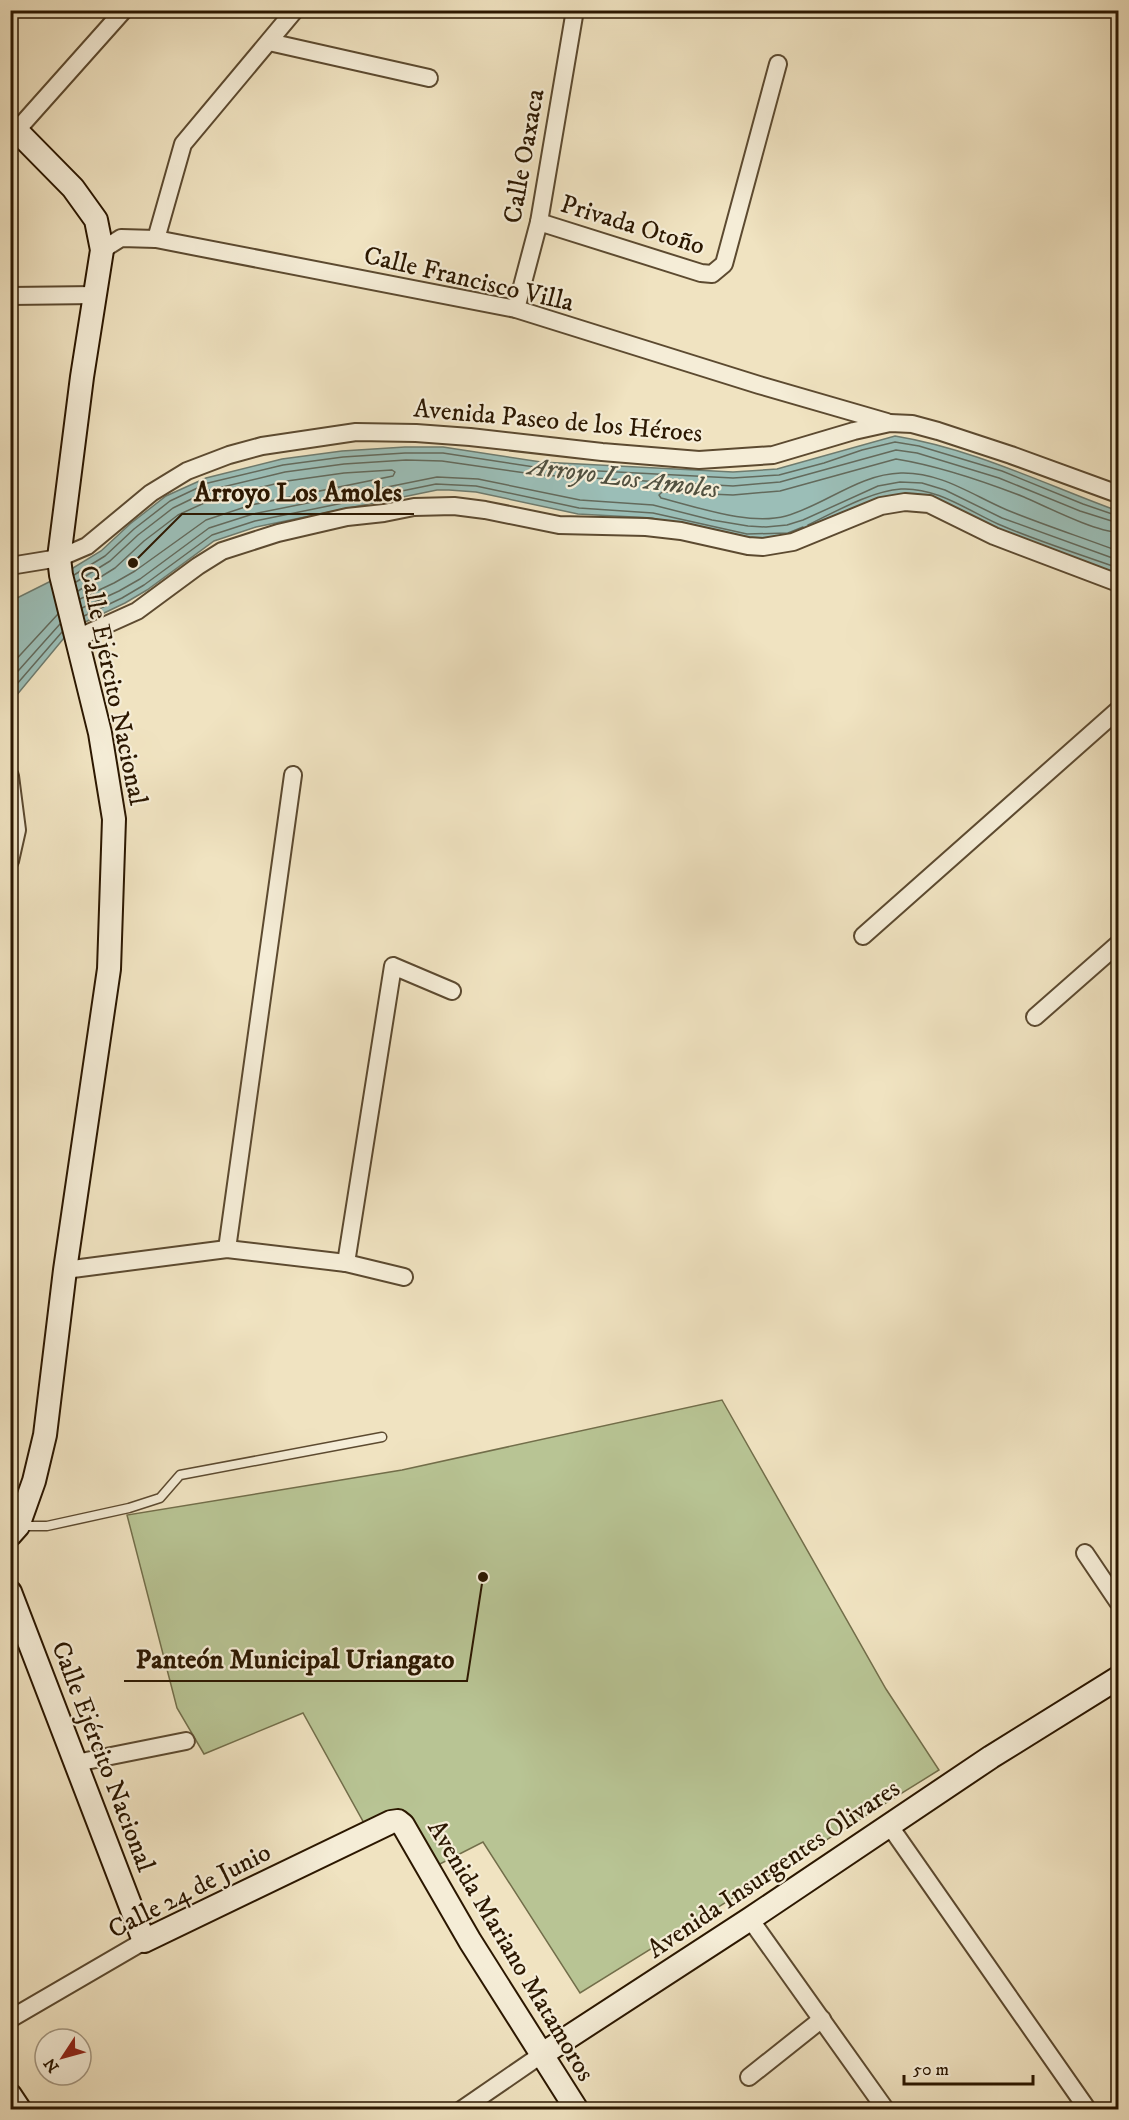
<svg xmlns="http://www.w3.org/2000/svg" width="1129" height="2120" font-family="'IM FELL DW Pica',serif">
	<rect width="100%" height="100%" fill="#f0e3c1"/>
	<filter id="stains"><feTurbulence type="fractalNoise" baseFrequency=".00333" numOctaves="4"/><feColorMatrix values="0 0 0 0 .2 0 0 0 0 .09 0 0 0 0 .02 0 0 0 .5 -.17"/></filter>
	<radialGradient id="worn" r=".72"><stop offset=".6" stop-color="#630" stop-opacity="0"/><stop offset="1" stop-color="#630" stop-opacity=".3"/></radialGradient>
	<polygon fill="#b8c494" stroke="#726e4a" stroke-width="1.5" points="722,1400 886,1689 939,1770 580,1993 483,1842 436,1866 403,1810 364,1823 303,1713 204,1754 177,1708 127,1515 402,1470"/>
	<path fill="#9bbeb7" stroke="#6e7b6e" stroke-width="1.5" d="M895,436C974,449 1044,484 1118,511V574L997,530L920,496L808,532L766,541L709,533L652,518L578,514L476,492L449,490H437L256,527L214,541L147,590L125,603L79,625L64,638L11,702V601L55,579L101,551L130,524L166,496L206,478L282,459L342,451L405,447H443L541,462L733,472L777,469Z"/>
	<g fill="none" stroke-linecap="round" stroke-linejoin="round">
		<g stroke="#636a5c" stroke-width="1.5">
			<path d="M808,525C835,512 871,491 901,489C936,487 967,510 998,524C1037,541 1079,554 1118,568"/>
			<path d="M1118,532C1096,532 1047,507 1024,497C983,481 939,466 896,459L780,491L733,495L662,492L659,495L661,498C698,507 749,526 786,516C825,505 859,474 901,473C941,472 972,495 1007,510C1044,525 1081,537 1118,551"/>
			<polyline points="74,575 105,556 134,529 170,501 208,483 283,465 343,457 405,453 443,453 541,468 733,478 779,475 824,463 862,450 895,442 919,446 1002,471 1083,504 1118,516"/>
			<polyline points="76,582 110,561 138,535 173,508 210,490 285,472 344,464 406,460 442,461 540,475 733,486 780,482 896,450 917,453 999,478 1080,511 1118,523"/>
			<polyline points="78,591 115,568 144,541 178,515 213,499 287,481 344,473 392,470 395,472 393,476 251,505 206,520 135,571 114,583 80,599"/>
			<polyline points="82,608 119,591 140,579 209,528 253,514 437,477 478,479 580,500 653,505 712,520 748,526 766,527 787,525 803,520 878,486 900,482 922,483 945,490 1002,518 1118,560"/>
			<polyline points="84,616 122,598 144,585 212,535 255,521 436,484 476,486 579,508 653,513 747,534 788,533 803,527"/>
			<polyline points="10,666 58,614"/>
			<polyline points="10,680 60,624"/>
			<polyline points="10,692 62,632"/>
		</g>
		<defs>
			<polyline id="lane" points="21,1526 47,1526 129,1508 160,1498 180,1475 382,1437"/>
			<g id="street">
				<polyline points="269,42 429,78"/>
				<polyline points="17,130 124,10"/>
				<polyline points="539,222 701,273 712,274 724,264 778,64"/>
				<polyline points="156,239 183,144 295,10"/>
				<polyline points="102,250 121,238 156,239 516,309 759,385 887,422"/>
				<polyline points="10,296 96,295"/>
				<polyline points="516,309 539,222 575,10"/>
				<polyline points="10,566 59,558 87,546 151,493 187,471 229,455 262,446 356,432 416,433 470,437 602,452 699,460 773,455 854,431 890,423 912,424 938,431 1011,455 1118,494"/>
				<polyline points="77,638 137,611 198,566 222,551 278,533 347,517 384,513 414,507 454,506 485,510 559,525 646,527 681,531 748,546 763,547 793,542 881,506 905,502 929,504 994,536 1118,583"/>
				<polyline points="10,776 17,830 10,861"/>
				<polyline points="863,936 1118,710"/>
				<polyline points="1035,1017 1118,944"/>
				<polyline points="227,1249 293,775"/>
				<polyline points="346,1263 393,966 452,991"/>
				<polyline points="65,1270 227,1249 346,1263 404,1277"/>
				<polyline points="1085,1553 1118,1602"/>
				<polyline points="76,1763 186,1741"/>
				<polyline points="889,1825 1088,2110"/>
				<polyline points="750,1919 886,2110"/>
				<polyline points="10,2019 144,1941"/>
				<polyline points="749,2077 822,2019"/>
				<polyline points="461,2110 541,2055"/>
			</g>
			<g id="secondary">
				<polyline points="10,124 73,188 96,220 102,250 82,377 59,558 61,575 100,733 114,819 109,969 65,1270 45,1435 34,1481 18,1526 10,1535"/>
				<polyline points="10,1592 144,1941 391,1822 398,1821 403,1825 470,1941 577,2110"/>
				<polyline points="541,2055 750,1919 991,1757 1118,1678"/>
				<polyline points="10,2095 20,2110"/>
			</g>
		</defs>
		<use href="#lane" stroke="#5c4a30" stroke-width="11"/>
		<use href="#street" stroke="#5c4a30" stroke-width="20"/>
		<use href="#secondary" stroke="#2b1700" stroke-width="26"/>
		<use href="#lane" stroke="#f5edd7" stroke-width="8"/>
		<use href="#street" stroke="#f5edd7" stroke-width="16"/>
		<use href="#secondary" stroke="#f5edd7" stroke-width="22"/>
	</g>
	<g text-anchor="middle" stroke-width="4.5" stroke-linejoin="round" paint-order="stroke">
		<g font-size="26" fill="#2b1700" stroke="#f5edd7">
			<text transform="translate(523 156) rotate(-80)" y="9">Calle Oaxaca</text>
			<text transform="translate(633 224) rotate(17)" y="9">Privada Otoño</text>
			<text transform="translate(469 278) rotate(13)" y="9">Calle Francisco Villa</text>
			<text transform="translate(558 420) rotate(5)" y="9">Avenida Paseo de los Héroes</text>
			<text transform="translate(114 685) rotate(78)" y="9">Calle Ejército Nacional</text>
			<text transform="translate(104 1756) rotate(69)" y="9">Calle Ejército Nacional</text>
			<text transform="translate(773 1868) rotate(-34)" y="9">Avenida Insurgentes Olivares</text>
			<text transform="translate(189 1890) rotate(-27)" y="9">Calle 24 de Junio</text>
			<text transform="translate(512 1950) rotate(59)" y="9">Avenida Mariano Matamoros</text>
		</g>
		<g font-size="27" font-style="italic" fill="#525140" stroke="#f5edd7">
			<text transform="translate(624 477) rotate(7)" y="9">Arroyo Los Amoles</text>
		</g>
	</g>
	<path fill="none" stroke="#2b1700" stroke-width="2" d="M133 563L182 514H414M483 1577L467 1681H124"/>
	<g fill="#2b1700" stroke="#f5edd7" stroke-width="2">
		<circle cx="133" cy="563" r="6"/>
		<circle cx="483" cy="1577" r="6"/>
	</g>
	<g font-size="27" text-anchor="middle" font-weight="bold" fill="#2b1700" stroke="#f5edd7" stroke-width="4.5" stroke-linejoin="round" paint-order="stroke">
		<text x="298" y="501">Arroyo Los Amoles</text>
		<text x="295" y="1668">Panteón Municipal Uriangato</text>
	</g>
	<rect width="1129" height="2120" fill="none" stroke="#f0e3c1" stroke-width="36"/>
	<rect x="12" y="12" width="1105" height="2096" fill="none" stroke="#2b1700" stroke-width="3"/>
	<rect x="18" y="18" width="1093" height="2084" fill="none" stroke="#2b1700" stroke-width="1.5"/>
	<g transform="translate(63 2057) rotate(234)"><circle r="28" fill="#f5edd7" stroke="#a49781" stroke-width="1.5"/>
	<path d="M0-4.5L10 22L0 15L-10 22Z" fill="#8f2418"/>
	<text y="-9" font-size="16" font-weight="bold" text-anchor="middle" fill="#2b1700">N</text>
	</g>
	<path d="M904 2075v9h129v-9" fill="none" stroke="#2b1700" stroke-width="3"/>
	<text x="913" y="2075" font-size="18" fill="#2b1700" stroke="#f5edd7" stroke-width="4.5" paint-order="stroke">50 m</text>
	<rect width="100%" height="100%" filter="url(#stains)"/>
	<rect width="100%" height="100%" fill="url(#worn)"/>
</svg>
